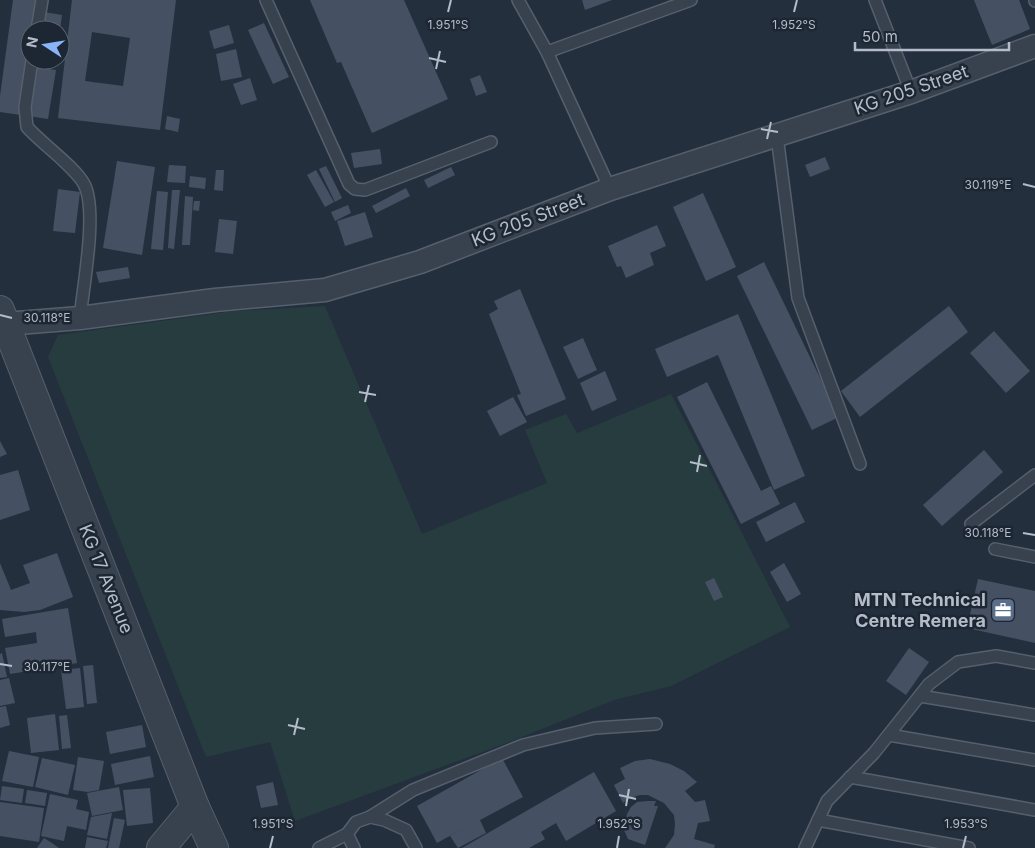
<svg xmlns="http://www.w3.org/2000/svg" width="1035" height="848" font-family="Inter,sans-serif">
	<rect width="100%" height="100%" fill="#242f3e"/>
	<polygon fill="#263c3f" points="325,306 422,534 547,483 525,430 566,414 577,433 671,394 790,627 671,686 614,700 512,741 295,821 270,742 206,757 48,357 58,335 234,311"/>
	<g fill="#455162" fill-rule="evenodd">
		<polygon points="13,0 36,0 32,30 30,30 21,115 0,112 0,96"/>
		<path d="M72,0H176L160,130L58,118ZM92,32L130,38L123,86L85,81Z"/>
		<polygon points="310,0 404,0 448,99 372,133 341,62 337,63"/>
		<polygon points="582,0 612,0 585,10"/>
		<polygon points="974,0 1019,0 1030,29 992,45"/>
		<polygon points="44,12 62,15 60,30 41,30"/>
		<polygon points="264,23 289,77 273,84 248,30"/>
		<polygon points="229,25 234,43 214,49 209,31"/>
		<polygon points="236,49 242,77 221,81 216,54"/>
		<polygon points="37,67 56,70 48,119 28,116"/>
		<polygon points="480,75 487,92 476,96 470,79"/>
		<polygon points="250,78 257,100 241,105 233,84"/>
		<polygon points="167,116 180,119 178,132 165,129"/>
		<polygon points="380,149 382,164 354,168 351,153"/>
		<polygon points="825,157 830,169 810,177 805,165"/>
		<polygon points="117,161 155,167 142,255 103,248"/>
		<polygon points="169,165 186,166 185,183 167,182"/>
		<polygon points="326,166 342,198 335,202 319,169"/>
		<polygon points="451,167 455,175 428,188 424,180"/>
		<polygon points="216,170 224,170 223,191 214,190"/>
		<polygon points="316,170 334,202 325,207 307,175"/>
		<polygon points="190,176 206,178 205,189 189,187"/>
		<polygon points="406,188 410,196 376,213 372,206"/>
		<polygon points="58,189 80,192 75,233 53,231"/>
		<polygon points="172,190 180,190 174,249 168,248"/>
		<polygon points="157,191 168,192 163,250 151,249"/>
		<polygon points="703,193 736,267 706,281 673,207"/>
		<polygon points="185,196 193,197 190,245 182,245"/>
		<polygon points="194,201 200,201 199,211 193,210"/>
		<polygon points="348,205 351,213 335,221 331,212"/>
		<polygon points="365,212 373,237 345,246 337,221"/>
		<polygon points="219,219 237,221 233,254 215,252"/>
		<polygon points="657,225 666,246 650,253 654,265 626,278 621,266 617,267 608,246"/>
		<polygon points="764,262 839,417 812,430 737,276"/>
		<polygon points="128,267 130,278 99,283 96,272"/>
		<polygon points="520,289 566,399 526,416 517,395 521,394 489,314 498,309 494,301"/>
		<polygon points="949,306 968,332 860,417 841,391"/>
		<polygon points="738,314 805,476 774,490 718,355 667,377 655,349"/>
		<polygon points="994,331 1030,371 1006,393 970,353"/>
		<polygon points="583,338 597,370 578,379 563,347"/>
		<polygon points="605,371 617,400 592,411 580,383"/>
		<polygon points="707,382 761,491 771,486 780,504 741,524 677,397"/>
		<polygon points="513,397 527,422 500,436 487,411"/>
		<polygon points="0,441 7,454 0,457"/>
		<polygon points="984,450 1003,472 942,526 923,505"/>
		<polygon points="18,470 30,510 0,520 0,475"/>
		<polygon points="795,502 805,522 766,542 756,522"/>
		<polygon points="57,553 73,597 40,610 24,612 0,610 0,563 11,590 30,583 23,565"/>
		<polygon points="784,563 801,594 787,602 770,572"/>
		<polygon points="714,578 723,597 714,601 705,582"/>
		<polygon points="978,579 1035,591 1035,643 967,628"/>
		<polygon points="68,608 77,663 10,674 5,648 37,643 36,632 5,637 2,619"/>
		<polygon points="909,648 929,662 906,695 886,681"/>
		<polygon points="2,653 7,677 0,678 0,654"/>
		<polygon points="93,665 97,703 87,704 83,666"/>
		<polygon points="80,668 84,707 66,709 61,670"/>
		<polygon points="9,678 15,703 0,706 0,680"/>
		<polygon points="6,706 10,725 0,728 0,707"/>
		<polygon points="55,714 59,750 31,753 27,718"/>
		<polygon points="67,715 71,748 62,749 59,716"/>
		<polygon points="142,725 146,747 110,754 106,732"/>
		<polygon points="9,751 39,757 33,787 2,781"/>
		<polygon points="150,756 154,777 115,785 111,764"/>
		<polygon points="78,757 104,761 99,790 88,792 73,790"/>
		<polygon points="42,758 75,765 68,795 35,787"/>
		<polygon points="502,758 523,797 480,820 486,833 458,848 450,836 464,828 437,843 417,806"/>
		<polygon points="650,759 670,764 684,771 697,782 685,791 695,802 705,800 710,821 698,823 694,839 715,845 714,848 665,848 674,835 675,824 674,815 664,803 648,795 640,795 630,798 623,803 614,785 625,779 620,768 635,761"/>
		<polygon points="594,772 616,811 566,841 556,823 541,832 545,839 529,848 462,848"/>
		<polygon points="273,782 278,805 261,808 256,786"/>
		<polygon points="2,786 24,789 22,803 0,800"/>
		<polygon points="119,787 123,810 92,816 87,793"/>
		<polygon points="150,788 153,823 127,826 123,790"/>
		<polygon points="27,790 47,793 45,806 25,803"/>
		<polygon points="50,794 78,800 76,809 89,812 86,830 67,826 64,841 41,836"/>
		<polygon points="648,801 656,801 654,806 658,806 645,845 628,839 624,830 627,814 631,807 637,802"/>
		<polygon points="0,802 44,808 39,842 0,836"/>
		<polygon points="112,813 107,839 87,835 91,817"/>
		<polygon points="114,818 125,820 119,848 108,848"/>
		<polygon points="87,837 108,841 106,848 85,848"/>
		<polygon points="44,838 52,843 59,848 37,848"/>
	</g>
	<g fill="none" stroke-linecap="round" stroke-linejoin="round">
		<defs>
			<g id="service">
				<polyline points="266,0 349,184 355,189 365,190 491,142"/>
				<polyline points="518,0 547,52 610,189"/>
				<polyline points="875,0 911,92"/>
				<polyline points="1035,0 1035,1"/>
				<polyline points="37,30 42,0"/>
				<polyline points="547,52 691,0"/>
				<path d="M32,60L25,107L27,127C42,144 74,166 84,184C98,210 83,287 80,318"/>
				<polyline points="777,136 798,298 860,464"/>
				<polyline points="971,524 1035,475"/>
				<polyline points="995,549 1035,557"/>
				<polyline points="920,696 1035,715"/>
				<polyline points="889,735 1035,760"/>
				<polyline points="850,777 1035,810"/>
				<polyline points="370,817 413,790 523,745 595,728 656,724"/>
				<polyline points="818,820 969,848"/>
				<polyline points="347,834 356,822 370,817 384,820 406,830 416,848"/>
				<polyline points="319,848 347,834 354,848"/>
				<polyline points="805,848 827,801 874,753 929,684 958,662 996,656 1035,663"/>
			</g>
			<polyline id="minor" points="5,324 80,318 215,300 325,290 420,262 610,189 911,92 1035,46"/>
			<g id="tertiary">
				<polyline points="0,310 195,807 214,848"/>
				<polyline points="161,848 195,807"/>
			</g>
		</defs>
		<use href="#service" stroke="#565f6c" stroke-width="14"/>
		<use href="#minor" stroke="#565f6c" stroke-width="25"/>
		<use href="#tertiary" stroke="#565f6c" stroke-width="30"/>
		<use href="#service" stroke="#38414e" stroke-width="11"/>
		<use href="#minor" stroke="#38414e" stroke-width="22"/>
		<use href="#tertiary" stroke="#38414e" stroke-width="28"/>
	</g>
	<path fill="none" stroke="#b4bcc9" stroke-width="2" d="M448,12L451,0M794,12L797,0M429,58L446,62M436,69L440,51M761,129L778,132M767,139L771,122M1023,184L1035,187M0,315L12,318M359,392L376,395M365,402L369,385M690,462L707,466M697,472L700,455M1023,533L1035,535M0,664L12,666M288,725L305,729M294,735L298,718M619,795L636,799M626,806L629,789M270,848L273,836M617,848L619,836M963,848L966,836"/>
	<defs>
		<symbol id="office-square" viewBox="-11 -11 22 22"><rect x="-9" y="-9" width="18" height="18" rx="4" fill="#5c6f8a" stroke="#1d2633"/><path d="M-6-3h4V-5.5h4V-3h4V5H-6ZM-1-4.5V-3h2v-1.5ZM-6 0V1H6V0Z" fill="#fff"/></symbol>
	</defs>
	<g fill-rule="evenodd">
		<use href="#office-square" x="989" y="596" width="28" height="28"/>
	</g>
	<g text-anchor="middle" stroke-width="5" stroke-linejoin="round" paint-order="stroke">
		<g font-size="18" fill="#b4bcc9" stroke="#1d2633">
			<text transform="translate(911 90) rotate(-19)" y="6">KG 205 Street</text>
			<text transform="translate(528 220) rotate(-21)" y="6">KG 205 Street</text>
			<text transform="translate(106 579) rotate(68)" y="6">KG 17 Avenue</text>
		</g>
		<g font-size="18" font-weight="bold" fill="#b4bcc9" stroke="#1d2633" text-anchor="end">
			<text x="986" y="606">MTN Technical<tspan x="986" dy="21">Centre Remera</tspan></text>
		</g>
	</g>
	<g font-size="12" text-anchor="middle" fill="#b4bcc9" stroke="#1d2633" stroke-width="5" stroke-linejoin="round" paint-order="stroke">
		<text x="448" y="29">1.951°S</text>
		<text x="794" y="29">1.952°S</text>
		<text x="988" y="189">30.119°E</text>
		<text x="47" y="322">30.118°E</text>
		<text x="988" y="537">30.118°E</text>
		<text x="47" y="671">30.117°E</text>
		<text x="273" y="828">1.951°S</text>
		<text x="619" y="828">1.952°S</text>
		<text x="966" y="828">1.953°S</text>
	</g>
	<g transform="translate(45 45) rotate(282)"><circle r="24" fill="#1d2633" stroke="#59626f"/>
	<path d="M0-4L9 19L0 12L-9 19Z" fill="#8ab4f8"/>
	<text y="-8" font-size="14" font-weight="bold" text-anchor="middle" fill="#b4bcc9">N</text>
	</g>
	<path d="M855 42v8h154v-8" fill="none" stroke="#b4bcc9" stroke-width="2.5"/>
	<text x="862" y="42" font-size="15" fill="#b4bcc9" stroke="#1d2633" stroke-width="4" paint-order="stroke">50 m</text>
</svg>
